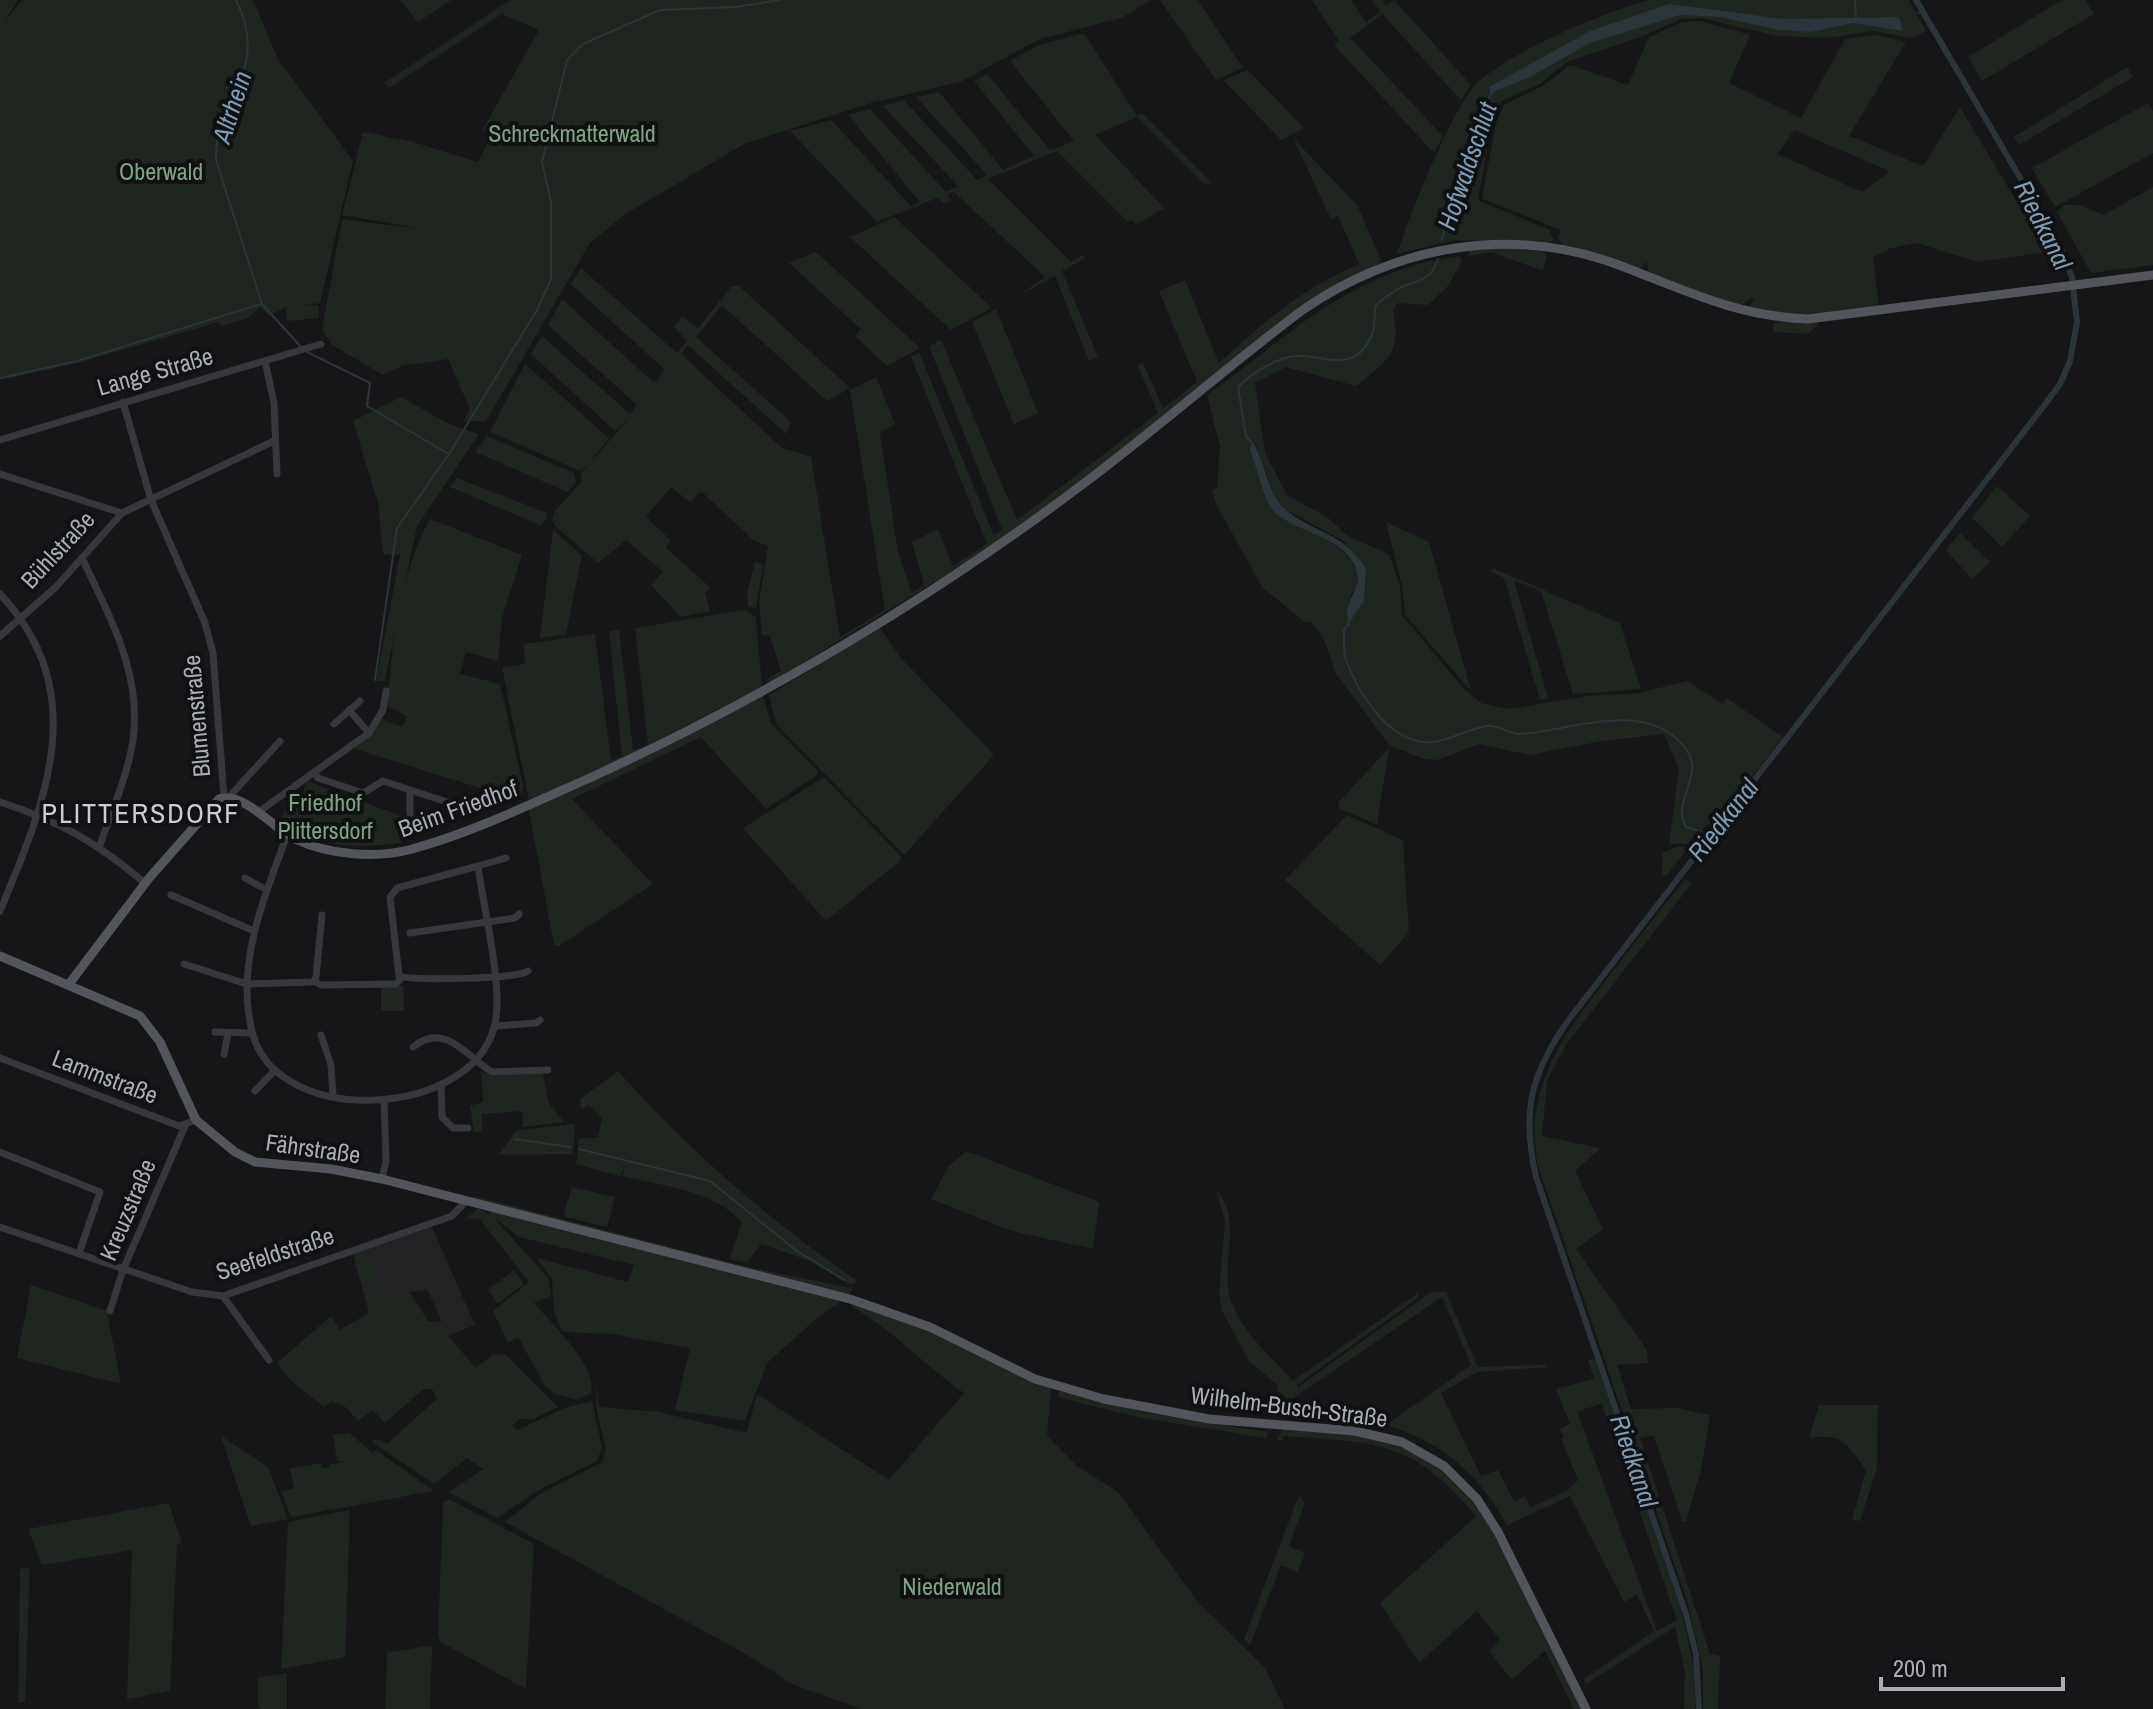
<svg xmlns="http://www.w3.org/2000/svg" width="2153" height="1709" font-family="'Archivo Narrow',sans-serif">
	<rect width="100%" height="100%" fill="#161618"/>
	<polygon fill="#222225" points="432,1227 475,1325 448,1336 427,1289 381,1297 367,1247"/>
	<g fill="#1e261f" fill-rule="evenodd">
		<polygon points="0,0 18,0 4,22 22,0 253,0 278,59 353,161 320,303 301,306 318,305 319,318 287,321 286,307 269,316 260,307 248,318 221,326 219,322 78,363 0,380"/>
		<polygon points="400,0 451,0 418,22"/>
		<polygon points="510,0 1151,0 1121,18 1040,39 960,82 874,102 744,144 624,215 590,243 486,421 463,422 470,409 448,359 402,366 383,375 332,345 322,330 342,219 428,230 342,215 363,132 413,142 478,162 491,136 483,129 539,30 502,14 389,88 384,83"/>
		<polygon points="1160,0 1198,0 1243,68 1216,80"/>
		<polygon points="1312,0 1351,0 1366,22 1380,12 1372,0 1382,0 1386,6 1394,0 1471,85 1461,100 1382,14 1350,38 1443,136 1434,153 1334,45 1339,41"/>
		<path d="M1649,0H1909L1926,31L1911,38L1874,31L1826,38L1777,36L1702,18L1682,19L1640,37L1567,62L1540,84L1501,101L1488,140L1478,200L1550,230L1553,241L1548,244L1455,240L1397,254C1409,217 1452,107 1478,82C1512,51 1604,12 1649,0Z"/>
		<polygon points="2062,0 2085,0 2094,14 1982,81 1968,57"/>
		<path d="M1701,21L1750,35L1729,83L1801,118L1845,39L1877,35L1906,42L1849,136L1923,166L1960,107L2047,252L1977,262L1917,243L1891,248L1873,257L1879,309L1811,316L1748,309L1754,299L1752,297L1739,307L1648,273L1647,262L1639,269L1565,247L1558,238L1561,230L1482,199L1496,123L1504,105L1544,85L1570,65L1628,85L1649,37L1682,22ZM1794,130L1889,171V172L1862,192L1778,154Z"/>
		<polygon points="1084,33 1137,116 1143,114 1211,182 1205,185 1137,117 1095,135 1164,208 1136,225 1132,220 1128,222 1057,151 988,179 1071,262 1083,255 1085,258 1062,271 1098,357 1089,361 1055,276 1018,296 1045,277 954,192 947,195 951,200 944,204 937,198 877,222 790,131 831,120 912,207 920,202 848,115 870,109 946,192 958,186 883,106 904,100 977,180 987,175 916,97 939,92 1003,170 1034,156 974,81 987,74 1050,150 1074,141 1010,61 1039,45"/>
		<polygon points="2127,67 2133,77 2019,145 2014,137"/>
		<polygon points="1248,70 1302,126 1302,129 1281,140 1223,80"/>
		<polygon points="2148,103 2153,111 2153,153 2055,207 2032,168"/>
		<path d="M1293,138L1357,205L1382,262L1306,303L1116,455L988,549L770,683L767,678L781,671L770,636L762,635L759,601L768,546L753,540L701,491L690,502L671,487L646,517L671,540L666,548L711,588L705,593L710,611L681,617L651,585L663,572L626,540L598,563L555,526L552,519L554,512L581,482V473L631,416L615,431L531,354L542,336L630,414L637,405L548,325L562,299L654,383L665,370L571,284L581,268L677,353L687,341L674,327L682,317L698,328L731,287L738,285L850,388L827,401L722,305L696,337L791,422L786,434L688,345L681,354L782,448L811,457L840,637L885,610L850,390L876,377L895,424L880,433L898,552L912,593L924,585L912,542L938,529L953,566L987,544L911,357L919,352L994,536L1002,529L929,346L941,340L1017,520L1158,413L1138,366L1143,363L1163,408L1197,382L1159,291L1185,280L1219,363C1267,320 1299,290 1359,264L1338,216L1331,219Z"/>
		<polygon points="2153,187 2153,265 2091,273 2057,212 2064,205 2080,205 2104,215"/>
		<polygon points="894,217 992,308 951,330 850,237"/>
		<polygon points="1514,248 1542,251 1547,255 1543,271 1492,252 1469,256 1469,249"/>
		<polygon points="816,252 920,348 887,366 855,336 861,329 789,263"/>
		<path d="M1459,256L1462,261L1448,286L1428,305L1398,303L1393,309C1401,355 1389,359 1356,386L1286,367L1255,383L1265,453L1287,495L1327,517L1348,536L1389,554L1400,586L1402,615L1465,690L1483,704L1509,709L1586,696L1639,693L1687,681L1723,704L1727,698L1783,737L1712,827L1707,824L1692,844H1669L1679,769L1664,734L1602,741L1529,755L1479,744L1438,760L1424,759L1389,745L1336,674L1324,640L1311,621L1306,623L1262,587L1217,506L1212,491L1217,487L1220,447L1207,395C1291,335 1351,270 1459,256ZM1255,442L1274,495L1285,509L1345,542L1366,584L1349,599L1358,581C1357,543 1298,529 1272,510Z"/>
		<polygon points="996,309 1038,413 1014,424 972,322"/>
		<polygon points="1774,322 1818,323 1818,325 1807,334 1773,332"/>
		<polygon points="525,364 609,438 587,466 580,471 490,432"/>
		<polygon points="401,397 447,423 479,434 417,526 385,681 376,681 400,555 383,554 378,503 353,421"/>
		<polygon points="487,436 574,473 576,482 568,492 475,452"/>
		<polygon points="457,478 547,513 547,518 540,525 450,487"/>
		<polygon points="1997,486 2030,516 2002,547 1972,518"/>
		<path d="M430,519L522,555L502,618L498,661L466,652L460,674L500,684L523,785L522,797L480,788L352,748L382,719L402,727L407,716L387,706C392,645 400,573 430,519Z"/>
		<polygon points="1386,522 1429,542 1471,691 1405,615 1402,586"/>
		<polygon points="553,530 582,555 566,634 540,638"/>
		<polygon points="1960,533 1990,562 1972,579 1946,550"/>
		<polygon points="755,562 763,565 756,609 748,606 747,594"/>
		<polygon points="1492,568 1620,623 1641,689 1573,694 1541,591 1514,580 1548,698 1540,700 1504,578 1492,572"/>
		<polygon points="745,610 756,617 762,687 610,764 529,800 502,667 525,664 524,644 595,634 611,761 622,756 609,632 619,630 633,750 648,744 635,628"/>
		<polygon points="880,628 901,658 994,755 904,855 776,724 769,695"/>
		<polygon points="763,695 771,723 817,770 817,775 766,809 701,737 572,799 653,884 559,946 554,945 529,810"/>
		<polygon points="1389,748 1377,825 1339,808 1338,803"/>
		<polygon points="824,777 901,856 900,861 826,921 743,828"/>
		<path d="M307,781L401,816V843C355,849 321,847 280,824L290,795L301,798Z"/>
		<polygon points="1347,815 1403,840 1409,932 1380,965 1285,880"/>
		<polygon points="1680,846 1689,847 1666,876 1662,874 1663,852"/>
		<path d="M1685,879L1692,883L1565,1046L1547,1081L1542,1136L1601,1148L1575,1171L1603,1229L1576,1249L1647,1350L1648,1363L1617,1365L1631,1409L1677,1408L1710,1415L1702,1466L1686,1521H1682L1654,1436L1640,1438L1710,1654L1720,1656L1718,1709H1703V1669L1688,1604L1538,1166C1522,1086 1566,1031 1612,972C1636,941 1660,910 1685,879Z"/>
		<polygon points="381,986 403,986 404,1011 381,1011"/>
		<path d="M618,1071C689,1150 768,1220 856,1280L854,1284L847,1283L813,1262L761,1244L747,1263L729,1259L742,1223C715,1190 662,1186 622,1176L625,1166L620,1176L576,1164L579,1139L598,1137L602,1118L589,1105L581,1110L580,1099Z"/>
		<polygon points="481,1072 494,1076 543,1073 548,1102 564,1122 523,1127 522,1111 482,1114 482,1131 474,1132 470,1106 483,1102"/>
		<polygon points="575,1124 573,1154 498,1155 517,1130"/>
		<polygon points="966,1151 1099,1202 1093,1249 1012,1231 931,1199 948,1167"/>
		<polygon points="572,1187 615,1197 607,1227 566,1217 564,1213"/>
		<path d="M1216,1190C1244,1220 1220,1263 1230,1298C1240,1330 1271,1357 1293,1381L1418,1293V1298L1297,1385L1298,1387L1431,1292H1446L1478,1367L1546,1365L1547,1367L1477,1372L1441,1393L1481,1476L1498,1470L1514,1501L1525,1496L1531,1507L1567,1491L1578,1480L1561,1439L1564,1437L1560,1429L1570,1424L1556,1389L1594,1379L1588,1360L1595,1358L1680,1605L1694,1667L1695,1709H1684L1685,1672L1675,1627L1586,1684L1584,1679L1654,1631L1637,1595L1624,1602L1570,1496L1507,1525C1480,1475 1441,1441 1386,1425L1471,1365L1442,1297L1289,1401L1277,1390L1279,1386L1249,1361L1222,1311L1219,1294L1225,1220ZM1602,1404L1677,1620L1657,1631L1577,1411Z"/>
		<polygon points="474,1196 752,1268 851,1288 852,1290 848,1295 472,1198"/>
		<path d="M478,1208L489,1214L490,1211L838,1300L839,1303L818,1317L767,1363L745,1421L675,1410L690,1348L612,1334L562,1332L554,1311L552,1279L537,1258L628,1282L634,1265L519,1237L493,1217L549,1279L551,1296L534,1303C550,1322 601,1369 590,1394L576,1400L555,1394L545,1386L518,1337L508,1343L493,1311L529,1282L479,1218L466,1219Z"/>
		<polygon points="367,1247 381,1297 410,1292 428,1321 442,1322 448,1336 476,1368 493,1354 506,1355 558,1407 534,1419 520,1419 512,1426 518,1430 564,1408 592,1401 602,1447 597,1461 537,1491 497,1518 449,1492 483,1469 467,1458 434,1484 372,1442 375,1439 388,1443 437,1399 432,1389 424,1389 385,1423 373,1410 358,1421 347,1408 332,1401 324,1407 290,1380 277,1363 331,1316 340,1330 369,1313 353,1254"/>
		<polygon points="514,1270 524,1284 498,1304 488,1290"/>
		<polygon points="31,1285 107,1311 121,1384 17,1358"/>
		<path d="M849,1305C900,1306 998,1368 1051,1388L1047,1436L1077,1466L1118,1492L1197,1601L1265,1668L1285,1709H862L794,1685L744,1653L505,1522L540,1494L602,1462L606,1450L597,1413L596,1381L599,1407L659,1412L742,1432L747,1431L757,1394L889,1480L964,1393C924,1365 892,1329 849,1305Z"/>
		<polygon points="1060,1391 1143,1412 1268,1432 1266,1438 1133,1416 1057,1397"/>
		<path d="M1819,1405H1878L1877,1468L1860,1521L1852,1520L1866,1470C1847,1444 1843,1433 1809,1438Z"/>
		<path d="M1282,1430C1322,1432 1365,1432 1403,1447C1470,1472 1497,1540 1527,1599C1545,1636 1563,1672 1582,1709H1574L1545,1651L1512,1680L1489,1651L1500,1640L1477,1611L1419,1663L1380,1603L1476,1516C1411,1439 1378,1443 1284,1436L1283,1441L1277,1440Z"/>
		<polygon points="349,1433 373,1453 376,1450 434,1491 291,1517 281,1491 294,1488 290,1468 322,1463 323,1468 329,1467 330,1464 343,1462 337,1461 333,1435"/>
		<polygon points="221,1436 268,1467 288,1519 251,1526"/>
		<polygon points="1299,1495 1305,1503 1289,1546 1305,1553 1298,1572 1281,1565 1250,1645 1244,1639"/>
		<polygon points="449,1499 534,1544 526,1689 441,1642 438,1637 443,1503"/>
		<polygon points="169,1503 182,1543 177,1544 170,1691 127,1699 132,1550 42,1565 28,1529"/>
		<polygon points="350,1510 345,1657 281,1669 288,1522"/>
		<polygon points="30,1567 25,1702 18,1702 20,1569"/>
		<polygon points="427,1646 432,1647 430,1709 385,1709 387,1653"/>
		<polygon points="287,1673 287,1709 261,1709 258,1706 258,1678"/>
	</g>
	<g fill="#2c353c">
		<polygon points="1669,4 1784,19 1899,17 1903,31 1853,23 1811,32 1779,30 1720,17 1680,15 1590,43 1528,78 1491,93 1489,87 1590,31"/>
		<path d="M1252,441C1266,461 1266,492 1285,509C1314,534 1343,531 1366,569L1364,600L1348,625L1347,609L1358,581C1357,538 1299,535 1274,512C1265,503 1255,463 1250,449Z"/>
	</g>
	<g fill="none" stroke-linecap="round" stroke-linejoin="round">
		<g stroke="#2c353c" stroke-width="2">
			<path d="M236,0C272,73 214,98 216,160L262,304L302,348"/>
			<polyline points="1855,0 1856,18"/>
			<polyline points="1918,13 1923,10"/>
			<polyline points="1442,240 1454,190 1472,170 1472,148 1491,93"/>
			<polyline points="307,352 370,383 367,406 447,453"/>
			<polyline points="0,378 77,361 261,304"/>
			<path d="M1251,442L1246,436L1238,387C1250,375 1269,363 1285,358C1318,348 1352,381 1372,335C1375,327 1374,314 1376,305C1383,300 1390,293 1398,289C1418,279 1430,283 1438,259"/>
			<path d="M1349,624L1344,630C1344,639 1343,652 1346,660C1359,695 1392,747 1434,742C1452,739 1469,729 1487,726C1498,724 1509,735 1522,734C1569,730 1636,703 1676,738C1715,772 1669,796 1686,827L1702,832L1704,846"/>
			<polyline points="375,680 397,528 449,454 537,310 551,279 551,202 542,162 567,60 583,44 660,10 736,7 779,0"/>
			<polyline points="514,1139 570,1147"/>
			<polyline points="579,1149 710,1181 797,1251 844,1280"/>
		</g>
		<path stroke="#2c353c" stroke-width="6" d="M1699,1709L1696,1654L1686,1614L1536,1177C1521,1111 1531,1072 1570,1018L2043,407L2060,384L2070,361L2077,322L2072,277L2060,246L1916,0"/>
		<g stroke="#37383d" stroke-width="7">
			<polyline points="265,361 274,403 277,474"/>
			<polyline points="123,402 151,500 205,623 213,653 224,797"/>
			<polyline points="0,440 321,344"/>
			<polyline points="0,474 122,513"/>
			<path d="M82,558C111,620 146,680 131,751C125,783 110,815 100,845"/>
			<path d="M0,594C93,693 45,803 0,911"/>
			<polyline points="0,636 56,587 122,513 274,441"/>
			<polyline points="349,710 369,733"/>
			<polyline points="334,724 360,701"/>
			<polyline points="314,772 318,778 363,793 383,781 456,805 474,803"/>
			<polyline points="229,797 280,741"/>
			<path d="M0,802C60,821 97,843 145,883"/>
			<polyline points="257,813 369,733 383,710 386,691"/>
			<polyline points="410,817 410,790"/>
			<path d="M287,835C264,899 234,966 253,1035C279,1127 468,1119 494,1028C505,991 483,907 478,866L397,888L390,897L399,976C415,981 516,979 528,971"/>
			<polyline points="478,866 506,858"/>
			<polyline points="245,878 267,890"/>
			<polyline points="171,895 254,931"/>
			<polyline points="410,933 515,918 519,914"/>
			<polyline points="184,964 247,984 313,982 316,977 322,915"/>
			<polyline points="314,981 321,985 396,984 402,977"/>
			<polyline points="495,1026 536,1023 540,1020"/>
			<polyline points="215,1032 252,1033"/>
			<polyline points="321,1035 331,1065 333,1096"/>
			<path d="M413,1047C445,1021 467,1057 492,1072L548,1070"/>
			<polyline points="224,1054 228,1034"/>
			<polyline points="0,1058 179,1126 196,1120"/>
			<polyline points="441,1085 442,1117 453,1128 468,1128"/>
			<polyline points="255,1091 275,1070"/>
			<polyline points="0,1152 100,1192 79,1253"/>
			<polyline points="382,1179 386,1161 384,1100"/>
			<polyline points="0,1227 192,1292 223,1296 452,1216 466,1201"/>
			<polyline points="223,1296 269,1360"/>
			<polyline points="110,1311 123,1270 185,1126"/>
		</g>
		<g stroke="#53555c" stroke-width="9">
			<polyline points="0,956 140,1016 160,1042 196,1120 235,1152 255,1162 331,1169 382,1179 850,1299 930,1327 1035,1379 1104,1399 1209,1419 1355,1431 1402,1442 1444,1466 1477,1499 1498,1532 1586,1709"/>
			<path d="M69,984L150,877L219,799C246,792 272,828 295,839C329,855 376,859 412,849C474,832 535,802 594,776C761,699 924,603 1071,493C1151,434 1225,368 1304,309C1397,246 1509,225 1616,264C1683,289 1734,316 1808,319L2153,275"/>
		</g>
	</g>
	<g text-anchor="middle" stroke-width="8" stroke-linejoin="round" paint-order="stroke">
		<g font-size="24" fill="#7fa381" stroke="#111113">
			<text x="572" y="142">Schreckmatterwald</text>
			<text x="161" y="180">Oberwald</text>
			<text x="325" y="811">Friedhof<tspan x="325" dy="28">Plittersdorf</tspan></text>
			<text x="952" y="1595">Niederwald</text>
		</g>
		<g font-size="24" fill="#a8adb8" stroke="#111113">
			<text transform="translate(155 372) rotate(-16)" y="8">Lange Straße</text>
			<text transform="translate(58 550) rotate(-47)" y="8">Bühlstraße</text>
			<text transform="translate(197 716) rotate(-95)" y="8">Blumenstraße</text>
			<text transform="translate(458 809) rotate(-20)" y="8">Beim Friedhof</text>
			<text transform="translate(105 1077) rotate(21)" y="8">Lammstraße</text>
			<text transform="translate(313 1149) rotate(8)" y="8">Fährstraße</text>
			<text transform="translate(128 1210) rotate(-67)" y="8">Kreuzstraße</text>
			<text transform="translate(275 1254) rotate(-18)" y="8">Seefeldstraße</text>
			<text transform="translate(1289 1407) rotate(7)" y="8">Wilhelm-Busch-Straße</text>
		</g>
		<g font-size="26" font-style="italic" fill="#7f9bb3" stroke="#111113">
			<text transform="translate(232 107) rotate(-72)" y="9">Altrhein</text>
			<text transform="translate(1467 166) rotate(-71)" y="9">Hofwaldschlut</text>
			<text transform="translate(2043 225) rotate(63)" y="9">Riedkanal</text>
			<text transform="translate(1723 820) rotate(-52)" y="9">Riedkanal</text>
			<text transform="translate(1634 1461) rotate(71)" y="9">Riedkanal</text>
		</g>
		<g font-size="28" letter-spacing="2" fill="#c9ccd4" stroke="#111113">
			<text x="141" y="823">PLITTERSDORF</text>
		</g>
	</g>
	<path d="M1881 1677v12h182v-12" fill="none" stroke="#a8adb8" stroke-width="4"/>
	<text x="1893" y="1677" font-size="24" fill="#a8adb8" stroke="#111113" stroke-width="6" paint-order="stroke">200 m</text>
</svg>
